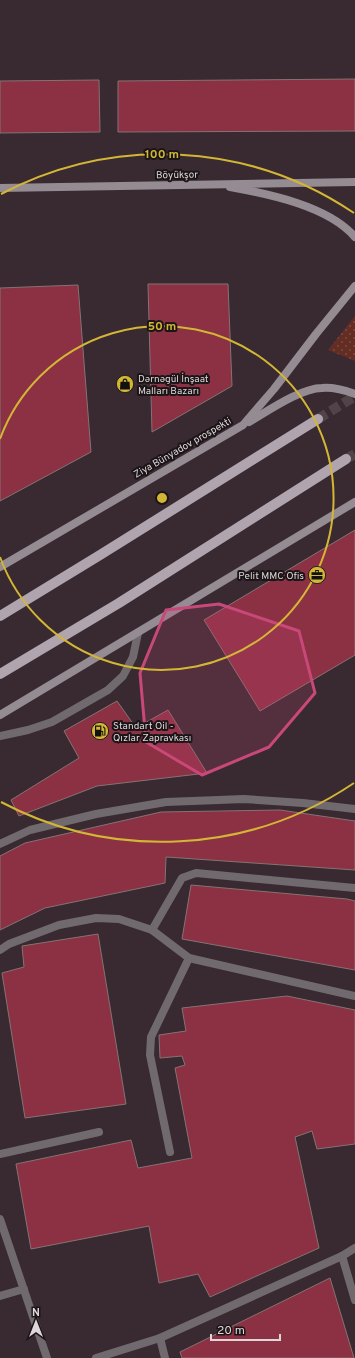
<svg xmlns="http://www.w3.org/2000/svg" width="355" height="1358" font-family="Overpass,sans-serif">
	<defs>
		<pattern id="grass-dots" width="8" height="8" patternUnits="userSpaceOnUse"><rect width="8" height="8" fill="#642d23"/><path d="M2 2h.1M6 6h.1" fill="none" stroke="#7a4b42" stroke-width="1.8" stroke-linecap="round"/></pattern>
	</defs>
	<rect width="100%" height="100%" fill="#382a30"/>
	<polygon fill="url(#grass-dots)" points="355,316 355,361 328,350"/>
	<g fill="#8c3043" stroke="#857374">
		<polygon points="355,79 355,131 118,132 118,81"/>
		<polygon points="99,80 100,132 0,133 0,81"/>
		<polygon points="148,284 228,284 232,386 152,432"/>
		<polygon points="78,285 91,452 0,501 0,288"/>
		<polygon points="355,530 355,655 260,711 204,620"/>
		<polygon points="117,701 136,728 168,710 207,773 97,786 19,816 11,800 79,758 64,731"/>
		<polygon points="280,810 355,821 355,870 166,857 165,883 45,908 0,930 0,856 25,843 161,812"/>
		<polygon points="191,885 347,899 355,901 355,970 182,939"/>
		<polygon points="98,934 126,1104 25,1118 2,973 24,967 22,946"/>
		<polygon points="287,996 355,1010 355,1144 317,1149 312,1131 295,1137 319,1248 210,1297 198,1274 159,1283 149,1226 31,1249 16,1164 131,1140 138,1168 192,1158 175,1068 185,1065 182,1056 160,1058 159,1035 186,1031 182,1008"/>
		<polygon points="330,1278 354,1358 182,1358 180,1352"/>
	</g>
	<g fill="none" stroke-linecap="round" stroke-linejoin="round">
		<g stroke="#514449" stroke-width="10" stroke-dasharray="10 5" stroke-linecap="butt">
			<polyline points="318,419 355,396"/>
			<polyline points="346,459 355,454"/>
		</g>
		<g stroke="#706a6f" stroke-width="8">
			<polyline points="0,736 28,730 52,722 108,690 123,676 133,657 138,633"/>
			<polyline points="0,844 30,830 96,814 166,802 244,799 303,803 355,809"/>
			<polyline points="152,930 182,878 196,873 355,888"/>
			<polyline points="0,950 9,944 59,925 96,918 119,919 152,930 189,958 355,996"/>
			<polyline points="170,1152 150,1055 151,1037 189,958"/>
			<polyline points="0,1154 99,1132"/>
			<polyline points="0,1219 47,1358"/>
			<polyline points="342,1256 355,1300"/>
			<polyline points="0,1296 24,1289"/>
			<polyline points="160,1338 165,1358"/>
			<polyline points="96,1358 160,1338 342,1256 355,1248"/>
		</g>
		<g stroke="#948b93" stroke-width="8">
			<path d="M230,187C269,194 328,206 355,237"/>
			<polyline points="0,188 355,182"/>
			<path d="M249,422C268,411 301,388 322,388C334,387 344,390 355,394"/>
			<polyline points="0,567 243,425 274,389 316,334 355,286"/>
			<polyline points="0,715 355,502"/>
		</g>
		<g stroke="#b0a5af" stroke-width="10">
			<polyline points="0,616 100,555 318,419"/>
			<polyline points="0,674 119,603 346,459"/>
		</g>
	</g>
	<path fill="#c9487a" fill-opacity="0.2" stroke="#c9487a" stroke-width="3" stroke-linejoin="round" d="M219,604L299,631L315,693L269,747L202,775L146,742L140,673L166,610Z"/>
	<g fill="none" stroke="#d3b635" stroke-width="2">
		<path d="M0 439A172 172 0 1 1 0 557"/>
		<path d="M354 783A344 344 0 0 1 1 802M1 194A344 344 0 0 1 354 213"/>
	</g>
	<defs>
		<symbol id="shop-disc" viewBox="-11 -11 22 22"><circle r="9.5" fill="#d3b635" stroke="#1b1518"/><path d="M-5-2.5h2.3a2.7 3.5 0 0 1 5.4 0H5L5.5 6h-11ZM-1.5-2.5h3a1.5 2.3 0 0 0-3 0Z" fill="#111"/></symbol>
		<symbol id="office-disc" viewBox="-11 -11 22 22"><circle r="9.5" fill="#d3b635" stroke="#1b1518"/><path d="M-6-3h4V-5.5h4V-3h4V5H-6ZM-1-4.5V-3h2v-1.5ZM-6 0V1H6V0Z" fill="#111"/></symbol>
		<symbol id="fuel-disc" viewBox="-11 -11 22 22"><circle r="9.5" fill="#d3b635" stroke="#1b1518"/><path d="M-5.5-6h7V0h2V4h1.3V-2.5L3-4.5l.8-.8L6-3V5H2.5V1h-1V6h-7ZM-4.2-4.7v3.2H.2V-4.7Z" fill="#111"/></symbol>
	</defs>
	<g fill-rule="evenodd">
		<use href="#shop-disc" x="115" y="374" width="20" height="20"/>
		<use href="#office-disc" x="307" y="565" width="20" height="20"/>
		<use href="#fuel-disc" x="90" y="721" width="20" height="20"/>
	</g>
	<g text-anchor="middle" stroke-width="4" stroke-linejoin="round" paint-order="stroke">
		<g font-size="10" fill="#dfd6d9" stroke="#1b1518">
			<text transform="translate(177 174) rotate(-1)" y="4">Böyükşor</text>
			<text transform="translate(182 447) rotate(-30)" y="4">Ziya Bünyadov prospekti</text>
		</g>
		<g font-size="10" fill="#dfd6d9" stroke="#1b1518" text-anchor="start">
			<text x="138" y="382">Dərnəgül İnşaat<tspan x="138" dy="12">Malları Bazarı</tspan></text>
			<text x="304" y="579" text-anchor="end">Pelit MMC Ofis</text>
			<text x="113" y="729">Standart Oil -<tspan x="113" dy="12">Qızlar Zapravkası</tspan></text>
		</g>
	</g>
	<circle cx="162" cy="498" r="6" fill="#d3b635" stroke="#1b1518" stroke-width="2"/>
	<g font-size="12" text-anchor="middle" font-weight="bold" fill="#d3b635" stroke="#1b1518" stroke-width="4" stroke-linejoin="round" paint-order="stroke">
		<text x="162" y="158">100 m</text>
		<text x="162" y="330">50 m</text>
	</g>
	<g transform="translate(36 1322)" stroke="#1b1518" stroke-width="3" paint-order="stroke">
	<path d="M0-3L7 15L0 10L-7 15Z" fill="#dfd6d9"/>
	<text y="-6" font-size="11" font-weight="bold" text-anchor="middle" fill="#dfd6d9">N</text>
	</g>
	<path d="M211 1334v6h69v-6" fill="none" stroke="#dfd6d9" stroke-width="2"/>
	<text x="217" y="1334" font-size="12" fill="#dfd6d9" stroke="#1b1518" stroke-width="3" paint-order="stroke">20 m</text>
</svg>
